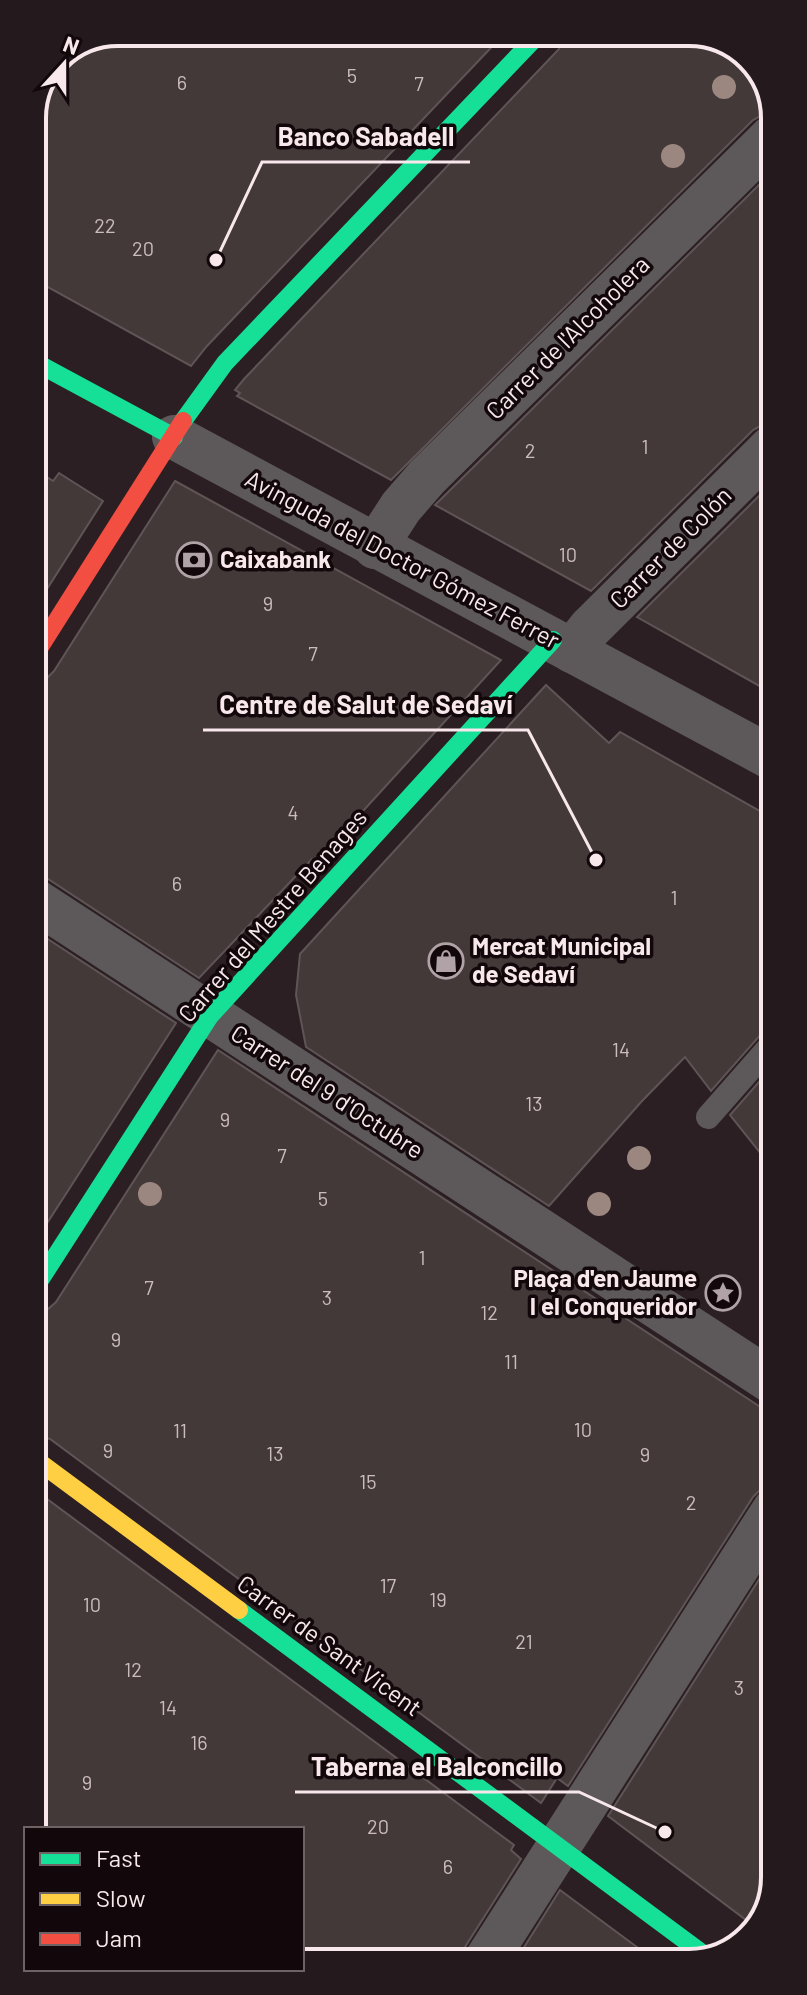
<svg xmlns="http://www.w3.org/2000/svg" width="807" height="1995" font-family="Barlow,sans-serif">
	<rect width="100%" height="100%" fill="#2b1f23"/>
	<g fill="#443939" stroke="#5f5456" stroke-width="2">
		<polygon points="118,32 506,32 207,346 191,366 33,279 32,112 57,57"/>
		<polygon points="565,32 696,32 742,50 771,90 771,114 764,114 753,120 391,480 237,396 240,393 235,390 244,379 559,49"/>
		<polygon points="771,173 771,424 764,424 753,430 591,591 435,505"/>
		<polygon points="33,468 53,481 59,473 103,501 33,611"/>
		<polygon points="175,481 501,660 310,869 311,860 199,978 48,879 34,875 34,683 45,680 54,671"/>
		<polygon points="772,483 772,693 637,617"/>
		<polygon points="546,685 609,743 620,732 772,818 773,1028 762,1033 711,1091 685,1057 642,1101 549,1206 306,1047 296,995 300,954"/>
		<polygon points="34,930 176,1023 35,1242 34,1098"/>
		<polygon points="218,1050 774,1416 774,1485 762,1488 753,1497 568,1786 557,1778 541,1803 50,1439 35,1434 35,1313 47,1310 56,1302"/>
		<polygon points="773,1066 773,1169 730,1115"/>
		<polygon points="35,1490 514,1845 511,1850 521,1859 465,1947 461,1960 302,1961 302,1829 36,1829"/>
		<polygon points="774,1556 775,1878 758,1929 608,1816"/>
		<polygon points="560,1890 653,1959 516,1960"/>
	</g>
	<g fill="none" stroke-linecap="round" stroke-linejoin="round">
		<polyline stroke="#5d595b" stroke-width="24" points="708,1117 773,1043"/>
		<g stroke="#5d595b" stroke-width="44">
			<polyline points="174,437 772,758"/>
			<polyline points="375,547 401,507 427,477 771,138"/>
			<polyline points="572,651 590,628 771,448"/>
			<polyline points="34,900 774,1383"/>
			<polyline points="486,1960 774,1510"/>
		</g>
		<g stroke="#16e098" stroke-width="18">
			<polyline points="33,361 174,437"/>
			<polyline points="183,421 225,363 541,32"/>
			<polyline points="35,1288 210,1016 553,640"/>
			<polyline points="239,1610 710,1959"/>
		</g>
		<polyline stroke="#ffcf43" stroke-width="18" points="35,1459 239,1610"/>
		<polyline stroke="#f24e42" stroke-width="18" points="33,658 183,421"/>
	</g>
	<g fill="#9b877f">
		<circle cx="724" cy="87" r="12"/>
		<circle cx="673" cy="156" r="12"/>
		<circle cx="639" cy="1158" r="12"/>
		<circle cx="150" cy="1194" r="12"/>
		<circle cx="599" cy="1204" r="12"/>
	</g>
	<defs>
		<symbol id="bank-ring" viewBox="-11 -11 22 22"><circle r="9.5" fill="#12080b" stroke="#b0a2a6" stroke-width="1.5"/><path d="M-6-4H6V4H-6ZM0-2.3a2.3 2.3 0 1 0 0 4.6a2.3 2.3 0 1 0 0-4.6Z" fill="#b0a2a6"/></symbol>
		<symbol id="shop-ring" viewBox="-11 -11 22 22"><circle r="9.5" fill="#12080b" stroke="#b0a2a6" stroke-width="1.5"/><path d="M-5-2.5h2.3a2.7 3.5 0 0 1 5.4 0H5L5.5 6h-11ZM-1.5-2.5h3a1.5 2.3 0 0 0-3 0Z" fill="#b0a2a6"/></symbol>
		<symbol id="sight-ring" viewBox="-11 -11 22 22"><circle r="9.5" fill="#12080b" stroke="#b0a2a6" stroke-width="1.5"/><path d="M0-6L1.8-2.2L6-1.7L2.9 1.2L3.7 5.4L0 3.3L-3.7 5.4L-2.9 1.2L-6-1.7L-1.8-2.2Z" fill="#b0a2a6"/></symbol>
	</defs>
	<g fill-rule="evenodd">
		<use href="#bank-ring" x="174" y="540" width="40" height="40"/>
		<use href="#shop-ring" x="426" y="941" width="40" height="40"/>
		<use href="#sight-ring" x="703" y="1273" width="40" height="40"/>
	</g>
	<g text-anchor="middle" stroke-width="7" stroke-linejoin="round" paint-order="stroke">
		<g font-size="20" fill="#cbbcbf">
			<text x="352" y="83">5</text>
			<text x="182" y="90">6</text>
			<text x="419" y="91">7</text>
			<text x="105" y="233">22</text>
			<text x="143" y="256">20</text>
			<text x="645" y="454">1</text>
			<text x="530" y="458">2</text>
			<text x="568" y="562">10</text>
			<text x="268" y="611">9</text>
			<text x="313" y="661">7</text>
			<text x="293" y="820">4</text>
			<text x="177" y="891">6</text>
			<text x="674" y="905">1</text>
			<text x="621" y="1057">14</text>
			<text x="534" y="1111">13</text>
			<text x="225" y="1127">9</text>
			<text x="282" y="1163">7</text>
			<text x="323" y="1206">5</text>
			<text x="422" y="1265">1</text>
			<text x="149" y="1295">7</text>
			<text x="327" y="1305">3</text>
			<text x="489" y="1320">12</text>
			<text x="116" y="1347">9</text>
			<text x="511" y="1369">11</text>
			<text x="583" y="1437">10</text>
			<text x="180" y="1438">11</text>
			<text x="108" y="1458">9</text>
			<text x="275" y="1461">13</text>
			<text x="645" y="1462">9</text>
			<text x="368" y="1489">15</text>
			<text x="691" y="1510">2</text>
			<text x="388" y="1593">17</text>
			<text x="438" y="1607">19</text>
			<text x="92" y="1612">10</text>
			<text x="524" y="1649">21</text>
			<text x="133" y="1677">12</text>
			<text x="739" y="1695">3</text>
			<text x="168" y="1715">14</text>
			<text x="199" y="1750">16</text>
			<text x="87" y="1790">9</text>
			<text x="378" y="1834">20</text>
			<text x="448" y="1874">6</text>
		</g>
		<g font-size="24" fill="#f8e8ec" stroke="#12080b">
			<text transform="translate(568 338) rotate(-45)" y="8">Carrer de l'Alcoholera</text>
			<text transform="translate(671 548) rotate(-45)" y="8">Carrer de Colón</text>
			<text transform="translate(402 560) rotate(28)" y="8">Avinguda del Doctor Gómez Ferrer</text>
			<text transform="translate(273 916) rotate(-49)" y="8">Carrer del Mestre Benages</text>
			<text transform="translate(327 1092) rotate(33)" y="8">Carrer del 9 d'Octubre</text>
			<text transform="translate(329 1646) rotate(36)" y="8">Carrer de Sant Vicent</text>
		</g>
		<g font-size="24" font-weight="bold" fill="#f8e8ec" stroke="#12080b" text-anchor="start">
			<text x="220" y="568">Caixabank</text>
			<text x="472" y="955">Mercat Municipal<tspan x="472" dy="28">de Sedaví</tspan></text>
			<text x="697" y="1287" text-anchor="end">Plaça d'en Jaume<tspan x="697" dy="28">I el Conqueridor</tspan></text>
		</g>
	</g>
	<path d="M0 0H807V1995H0ZM118 46H689A72 72 0 0 1 761 118V1877A72 72 0 0 1 689 1949H118A72 72 0 0 1 46 1877V118A72 72 0 0 1 118 46Z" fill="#241a1d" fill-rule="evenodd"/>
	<path fill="none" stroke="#f8e8ec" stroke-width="4" d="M118 46H689A72 72 0 0 1 761 118V1877A72 72 0 0 1 689 1949H118A72 72 0 0 1 46 1877V118A72 72 0 0 1 118 46Z"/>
	<path fill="none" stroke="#f8e8ec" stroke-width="3" d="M216 260L262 162H470M596 860L528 730H203M665 1832L579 1792H295"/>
	<g fill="#f8e8ec" stroke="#12080b" stroke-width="3">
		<circle cx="216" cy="260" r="8"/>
		<circle cx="596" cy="860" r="8"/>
		<circle cx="665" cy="1832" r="8"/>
	</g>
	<g font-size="26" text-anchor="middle" font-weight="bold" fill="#f8e8ec" stroke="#12080b" stroke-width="7" stroke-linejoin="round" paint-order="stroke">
		<text x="366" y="146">Banco Sabadell</text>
		<text x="366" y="714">Centre de Salut de Sedaví</text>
		<text x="437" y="1776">Taberna el Balconcillo</text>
	</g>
	<rect x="24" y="1827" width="280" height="144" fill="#12080b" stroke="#6e6265" stroke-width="2"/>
	<rect x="40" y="1853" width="40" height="12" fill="#16e098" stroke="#6e6265" stroke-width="2"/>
	<text x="96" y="1867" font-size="24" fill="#f8e8ec">Fast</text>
	<rect x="40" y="1893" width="40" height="12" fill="#ffcf43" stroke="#6e6265" stroke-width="2"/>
	<text x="96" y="1907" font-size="24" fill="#f8e8ec">Slow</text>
	<rect x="40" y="1933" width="40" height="12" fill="#f24e42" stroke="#6e6265" stroke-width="2"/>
	<text x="96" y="1947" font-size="24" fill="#f8e8ec">Jam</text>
	<g transform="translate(64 64) rotate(21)" stroke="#12080b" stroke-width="6" paint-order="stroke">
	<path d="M0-6L14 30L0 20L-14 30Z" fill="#f8e8ec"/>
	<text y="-12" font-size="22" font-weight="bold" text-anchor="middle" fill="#f8e8ec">N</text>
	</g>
</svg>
